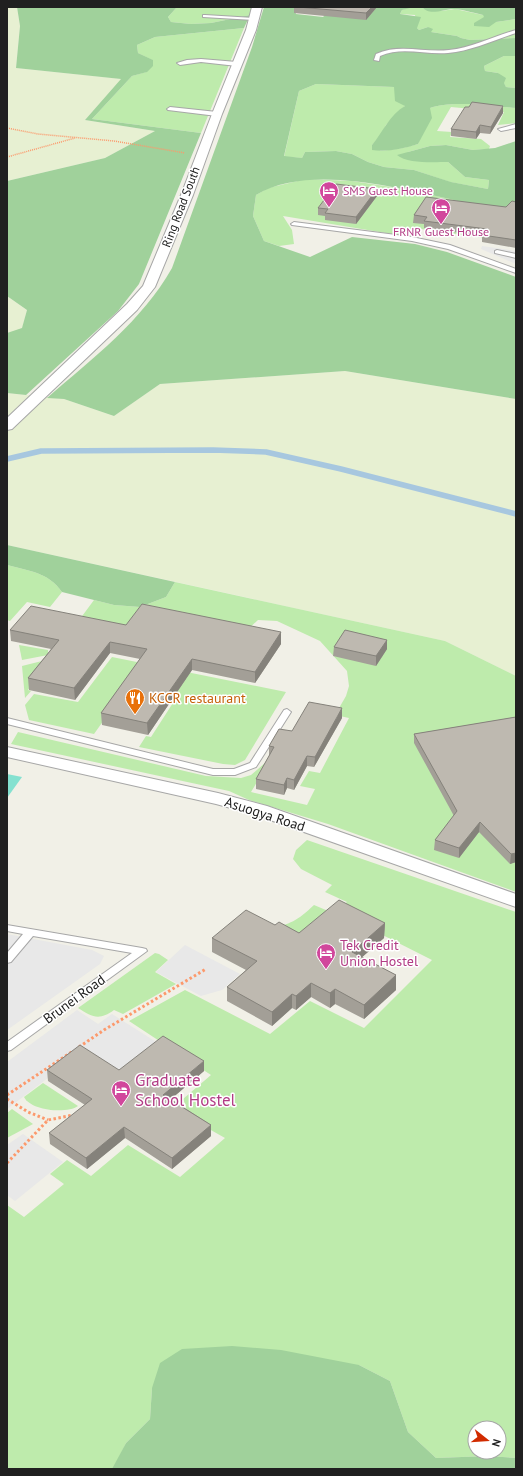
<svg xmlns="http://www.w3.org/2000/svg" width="523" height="1476" font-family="'PT Sans',sans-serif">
	<rect width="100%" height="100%" fill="#f1f0e7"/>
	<g fill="#e7f0d2">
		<polygon points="7,7 17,7 20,26 16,68 122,79 85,120 155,131 105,158 7,181"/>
		<polygon points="7,296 27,310 22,329 7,333"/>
		<polygon points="345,371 516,399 516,676 445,641 7,545 7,393 64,399 114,416 160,384"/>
	</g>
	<g fill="#beebac" fill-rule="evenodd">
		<polygon points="177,7 252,7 250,15 211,23 191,24 171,22 168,17"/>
		<polygon points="410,7 422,7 424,9 441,11 455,9 483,15 496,22 516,19 516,38 470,40 461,38 457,36 431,32 428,27 419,30 417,28 415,15 400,14 402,10"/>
		<polygon points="244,28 201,133 92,119 132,76 146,72 152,60 138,53 137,45 155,37"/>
		<polygon points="504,56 516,56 516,88 506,87 498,73 485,71 484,66"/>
		<path d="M316,84L394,87L405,106L386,125L381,135L372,145L381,151L403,148L418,144L430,108C450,100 494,106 516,108V123L498,125L504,112L451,107L437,131L452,132L450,137L481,139L490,146L489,149L473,150L446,145L430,146L408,152L427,162H448L465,177L489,180L488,189L450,182L414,170L384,167L368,162L352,154L336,151L305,152L302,158L284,157L299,91Z"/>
		<polygon points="306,179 352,181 405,189 488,207 483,238 421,229 416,238 283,216 292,230 294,244 279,246 264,241 253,216 256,195 268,188"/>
		<path d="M7,565C29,571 48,572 62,592L50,607L27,602L10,621L7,620Z"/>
		<polygon points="175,582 445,641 516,676 516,892 328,824 249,800 229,791 11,744 18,732 206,776 241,778 251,775 266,762 269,762 251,792 307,805 315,789 300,786 309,771 320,773 349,718 335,715 346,696 349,686 347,671 320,641 277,621 258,620 244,633 128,633 77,623 94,600 114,605 140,607 166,597"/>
		<polygon points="19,645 48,650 48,655 22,660"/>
		<polygon points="112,657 286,692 245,760 235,765 223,764 139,747 146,736 151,737 180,692 131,682 94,734 29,720 25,705 34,694 78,702"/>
		<polygon points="50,659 28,690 31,691 25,698 22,666"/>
		<path d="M307,840L516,912V1458L488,1456L436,1458L408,1432L390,1381L359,1365L152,1388L150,1419L126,1443L114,1468L7,1469V1205L24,1217L64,1184L50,1174L67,1160L91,1176L128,1145L180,1177L225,1138L186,1116V1106L183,1099L211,1075L129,1021L185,990L270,1034L310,1001L364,1028L432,960L341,914L299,945L268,929C291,924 297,921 314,905L333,913L347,902L325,892L332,885L301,869L293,859L296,850ZM475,1428H499V1452H475Z"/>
		<path d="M155,953L159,954L168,960L155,972L176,984L123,1014L114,1010C99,1021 92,1017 78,1008Z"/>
		<path d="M43,1083L78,1106C67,1114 31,1111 24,1097Z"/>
		<polygon points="12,1109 33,1124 7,1138 7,1113"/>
	</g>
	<g fill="#a0d19b">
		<polygon points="17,7 177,7 168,17 171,22 191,24 211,23 250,15 244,28 155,37 137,45 138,53 153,60 153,66 147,72 132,76 92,119 201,133 139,284 118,311 26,395 7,393 7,333 22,328 27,310 7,296 7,181 105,158 155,131 85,120 121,79 16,68 20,26"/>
		<path d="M264,7H294L296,14L323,17L328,12L367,7H410V8L402,10L400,14L421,17L417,28L419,30L428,27L433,29L431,32L457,36L461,38L470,40L516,38V56H504L484,66L485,71L498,73L506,78L504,83L506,87L516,88V108C494,106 450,100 430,108L432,118L418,144C403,149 387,152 372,150V145C383,132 390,114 405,106L395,101L394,87L316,84L299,91L284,156L302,158L305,152L336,151L352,154L368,162L384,167L414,170L451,182L488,189L489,180L465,177L448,162C434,162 407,164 397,155L430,146L446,145L473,150L495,148L516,141V206C497,211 469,204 450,199C394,187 307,164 256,195L253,216L264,241L310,257L352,237L415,244L447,252L516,277V399L345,371L160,384L114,416L64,399L47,398C93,358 142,321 172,268L252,47Z"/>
		<path d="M422,7H516V19L496,22L489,27L474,26V23L484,17L483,15C474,13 465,10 455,9C445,8 430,17 422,7Z"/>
		<path d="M7,545L175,582L166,597L140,607L114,605L62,592C48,572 29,571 7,565Z"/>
		<polygon points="232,1346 281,1350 359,1365 390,1381 408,1432 436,1458 488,1456 516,1458 516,1469 112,1469 126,1443 150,1419 152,1388 160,1363 182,1349"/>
	</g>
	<polygon fill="#84e1d0" points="7,774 22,777 7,798"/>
	<g fill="#e8e8e8">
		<polygon points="482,246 516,251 516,264 481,249"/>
		<polygon points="7,934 92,950 104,956 100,964 7,1030"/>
		<polygon points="185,945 240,974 222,990 201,996 156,972"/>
		<polygon points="77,1010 98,1024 112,1014 161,1045 119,1077 82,1052 7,1109 7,1062"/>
		<polygon points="23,1134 63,1162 15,1201 7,1195 7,1145"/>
	</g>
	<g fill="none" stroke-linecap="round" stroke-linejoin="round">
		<polyline stroke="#a7c7df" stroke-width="5.5" points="7,459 41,451 213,450 266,452 341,469 516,514"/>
		<defs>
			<g id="service">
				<polygon points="205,15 254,18 256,19 254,20 203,17 203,15"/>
				<path d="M516,30V33C494,40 471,51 448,53C425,55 402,46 380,56L379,61L374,60L376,54C400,43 424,53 449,50C472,48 494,36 516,30Z"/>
				<polygon points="201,59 237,62 240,64 237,66 201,62 180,65 177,63 187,60"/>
				<polygon points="170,107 217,112 220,114 217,116 168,110 167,109"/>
				<polygon points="516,124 516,128 501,131 498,129"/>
				<polygon points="294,222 412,237 450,245 516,269 516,273 448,249 412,241 292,225 291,224"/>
				<polygon points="497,250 516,254 516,258 495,253 495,251"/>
				<polygon points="287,709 291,712 256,767 235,775 213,775 7,724 7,718 213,769 234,769 250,763 284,710"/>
				<polygon points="7,925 142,948 146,949 147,951 11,1050 7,1051 7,1042 132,953 33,936 11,962 7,963 7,953 23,934 7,931"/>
			</g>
			<g id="minor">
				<polygon points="252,7 262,7 256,30 222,114 193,195 155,287 137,310 12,429 7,430 7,418 127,304 143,286 181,195 212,114 246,30"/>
				<polygon points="7,747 218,793 267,806 516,894 516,907 253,814 216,804 7,757"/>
			</g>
		</defs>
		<use href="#service" stroke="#a7a7a7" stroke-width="2"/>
		<use href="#minor" stroke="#a7a7a7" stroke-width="2"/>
		<g stroke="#fc996c" stroke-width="1.5" stroke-dasharray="1 1" stroke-linecap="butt">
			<polyline points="7,128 38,134 114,141 185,153"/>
			<polyline points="7,157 75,138"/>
		</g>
		<g stroke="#fc996c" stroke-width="3" stroke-dasharray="2.5 2.5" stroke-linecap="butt">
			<polyline points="79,1047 104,1030 206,969"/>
			<polyline points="7,1095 73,1051"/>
			<polyline points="7,1099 28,1112 48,1120"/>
			<polyline points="7,1163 48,1120 73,1115"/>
		</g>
		<use href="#service" fill="#fff" fill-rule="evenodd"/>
		<use href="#minor" fill="#fff" fill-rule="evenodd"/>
	</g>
	<g fill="#a39f97">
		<polygon points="294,7 377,7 366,20 294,13"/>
		<polygon points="503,113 490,134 480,133 476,139 451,136 451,129"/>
		<polygon points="377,196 356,224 325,220 325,216 318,215 318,208"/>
		<polygon points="516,202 516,248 482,242 482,236 424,228 424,224 413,223 414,215 506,207"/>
		<polygon points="126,625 281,632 281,644 255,683 192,670 148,735 102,725 101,713 140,659 110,653 75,700 29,690 28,678 51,649 11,641 10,630"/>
		<polygon points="387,640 387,649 376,666 333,656 334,647"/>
		<polygon points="516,717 516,862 510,864 479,832 459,858 434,850 435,840 454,816 414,743 414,734"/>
		<polygon points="342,718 314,767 307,766 294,790 287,788 284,795 256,789 256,779 269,756 269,746 292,731"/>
		<polygon points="385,923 384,938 362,957 396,975 396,990 364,1019 335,1004 330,1008 311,997 296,1010 292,1008 272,1026 227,1001 227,987 246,970 212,952 212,938 275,925 299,933"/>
		<polygon points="47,1070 119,1070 204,1071 171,1099 211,1125 211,1136 172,1169 125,1138 87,1169 50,1144 49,1133 85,1105 48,1081"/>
	</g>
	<g fill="#85827b">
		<polygon points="372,7 377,7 366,20 366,13"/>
		<polygon points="503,106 503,113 490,134 491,127"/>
		<polygon points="480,125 480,133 476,139 476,132"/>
		<polygon points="377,189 377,196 356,224 356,217"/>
		<polygon points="7,556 8,565 7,566"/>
		<polygon points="281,632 281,644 255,683 255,672"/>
		<polygon points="387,640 387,649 376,666 376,656"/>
		<polygon points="110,642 110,653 75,700 74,688"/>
		<polygon points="192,659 192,670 148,735 147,723"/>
		<polygon points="342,708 342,718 314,767 315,757"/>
		<polygon points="307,756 307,766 294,790 294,780"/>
		<polygon points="287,778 287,788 284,795 284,785"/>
		<polygon points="480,822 479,832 459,858 459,848"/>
		<polygon points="516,853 516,862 510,864 511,854"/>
		<polygon points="385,923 384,938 352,966 352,952"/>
		<polygon points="396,975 396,990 364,1019 364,1005"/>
		<polygon points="311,983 311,997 296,1010 296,996"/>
		<polygon points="335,989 335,1004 330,1008 330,993"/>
		<polygon points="292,994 292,1008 272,1026 272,1012"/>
		<polygon points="204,1061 204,1071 164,1105 163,1095"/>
		<polygon points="211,1125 211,1136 172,1169 172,1158"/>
		<polygon points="124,1127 125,1138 87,1169 86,1158"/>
	</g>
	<g fill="#beb9b0" stroke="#85827b">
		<polygon points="298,7 372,7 366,13"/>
		<polygon points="472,102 503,106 491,127 480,125 476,132 451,129 465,107 469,107"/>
		<polygon points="336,184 377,189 356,217 325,213 328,209 318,208"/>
		<polygon points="426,197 506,207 512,201 516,202 516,240 482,235 487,229 424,221 427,217 414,215"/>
		<polygon points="142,604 281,632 255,672 192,659 147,723 101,713 147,649 110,642 74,688 28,678 59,640 10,630 31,606 126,625"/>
		<polygon points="345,630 387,640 376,656 334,647"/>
		<polygon points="309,702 342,708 315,757 307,756 294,780 287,778 284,785 256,779 274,747 269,746 279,729 292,731"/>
		<polygon points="516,717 516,853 511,854 480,822 459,848 435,840 457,811 414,734"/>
		<polygon points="339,900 385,923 352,952 396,975 364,1005 335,989 330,993 311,983 296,996 292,994 272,1012 227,987 257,961 212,938 246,910 275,925 279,922 299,933"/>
		<polygon points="163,1036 204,1061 163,1095 211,1125 172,1158 124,1127 86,1158 49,1133 92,1099 47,1070 80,1045 119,1070"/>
	</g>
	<defs>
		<symbol id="hotel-pin" viewBox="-11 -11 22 30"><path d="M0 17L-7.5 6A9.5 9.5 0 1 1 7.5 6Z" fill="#d1479c" stroke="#fff"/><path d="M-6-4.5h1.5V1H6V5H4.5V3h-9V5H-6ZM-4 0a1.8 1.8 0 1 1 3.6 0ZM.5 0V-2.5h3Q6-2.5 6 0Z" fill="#fff"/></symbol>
		<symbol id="restaurant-pin" viewBox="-11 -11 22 30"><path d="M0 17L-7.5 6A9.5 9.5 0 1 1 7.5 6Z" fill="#e8710a" stroke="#fff"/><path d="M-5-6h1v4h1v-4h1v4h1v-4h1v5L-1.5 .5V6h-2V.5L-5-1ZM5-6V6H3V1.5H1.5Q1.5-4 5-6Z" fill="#fff"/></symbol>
	</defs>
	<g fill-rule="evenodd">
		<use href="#hotel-pin" x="318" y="180" width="22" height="30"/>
		<use href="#hotel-pin" x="430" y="197" width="22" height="30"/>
		<use href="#restaurant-pin" x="124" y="687" width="22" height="30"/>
		<use href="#hotel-pin" x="315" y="942" width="22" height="30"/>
		<use href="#hotel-pin" x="110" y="1079" width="22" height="30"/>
	</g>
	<g text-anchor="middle" stroke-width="3" stroke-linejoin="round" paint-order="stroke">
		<g font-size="12" fill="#b23c85" stroke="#fff" text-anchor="start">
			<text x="343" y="195">SMS Guest House</text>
			<text x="441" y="236" text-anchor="middle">FRNR Guest House</text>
		</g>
		<g font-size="12" fill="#202020" stroke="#fff">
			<text transform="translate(181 207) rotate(-69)" y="4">Ring Road South</text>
		</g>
		<g font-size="14" fill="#c56008" stroke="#fff" text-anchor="start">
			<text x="149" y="703">KCCR restaurant</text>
		</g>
		<g font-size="14" fill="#202020" stroke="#fff">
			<text transform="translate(265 814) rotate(18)" y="5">Asuogya Road</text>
			<text transform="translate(74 999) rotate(-36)" y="5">Brunei Road</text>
		</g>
		<g font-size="14" fill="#b23c85" stroke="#fff" text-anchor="start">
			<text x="340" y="950">Tek Credit<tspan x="340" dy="16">Union Hostel</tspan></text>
		</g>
		<g font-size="17" fill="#b23c85" stroke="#fff" text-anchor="start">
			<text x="135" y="1086">Graduate<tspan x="135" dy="20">School Hostel</tspan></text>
		</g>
	</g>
	<rect width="523" height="1476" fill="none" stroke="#202020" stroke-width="16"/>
	<g transform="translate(487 1440) rotate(107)"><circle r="19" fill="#ffffff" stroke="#a6a6a6"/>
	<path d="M0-3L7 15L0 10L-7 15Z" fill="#d12b00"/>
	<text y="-6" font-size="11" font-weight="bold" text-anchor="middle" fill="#202020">N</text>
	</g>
</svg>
